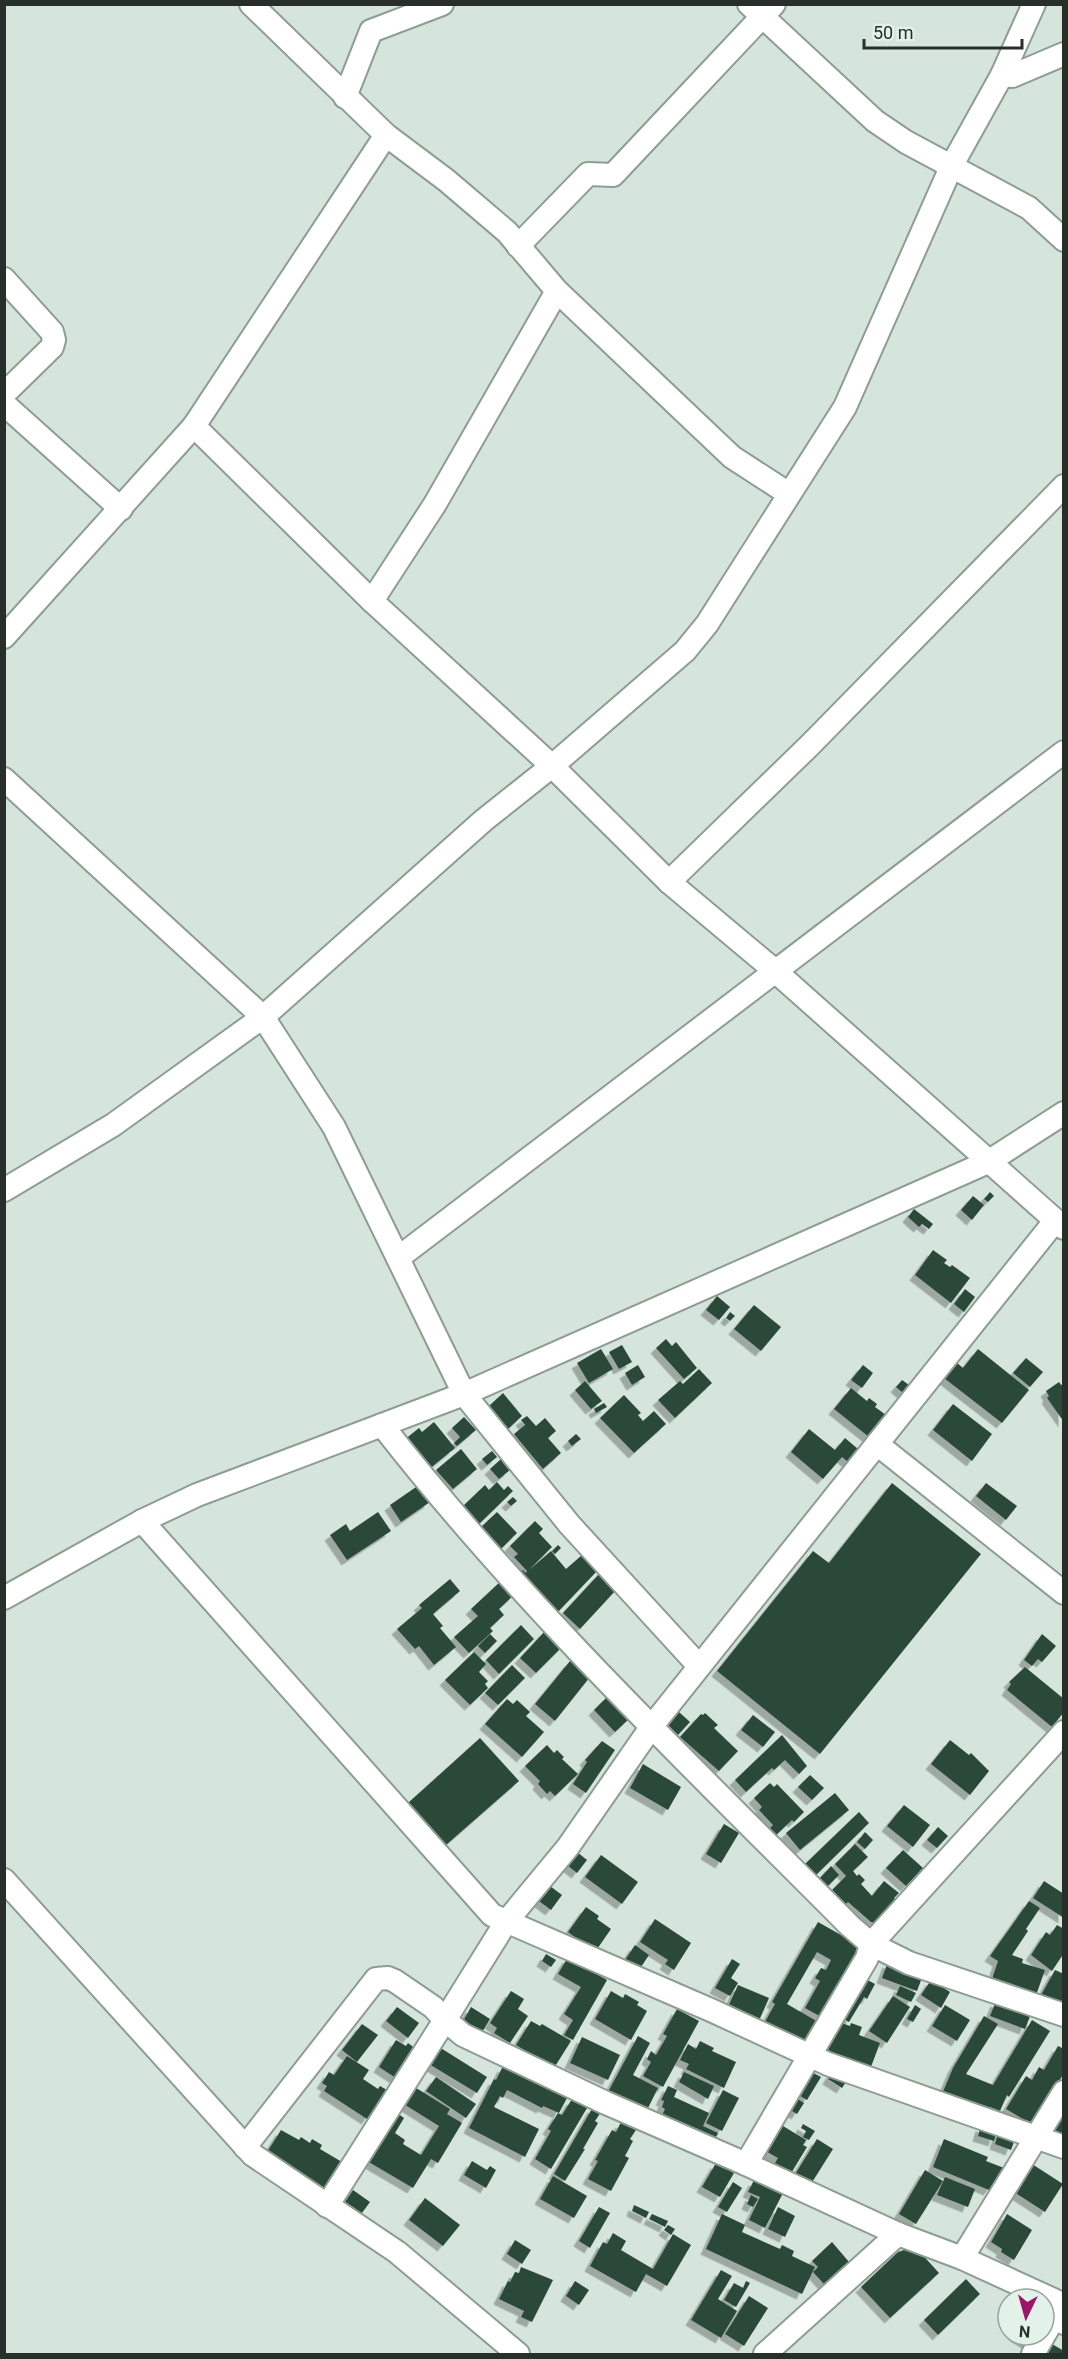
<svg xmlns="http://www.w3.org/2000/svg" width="1068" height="2359" font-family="Roboto,sans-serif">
	<defs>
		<filter id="shadow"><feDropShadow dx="-5.5" dy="5.5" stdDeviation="0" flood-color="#0004"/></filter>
	</defs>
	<rect width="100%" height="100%" fill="#d5e5db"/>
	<g fill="#2c4839" filter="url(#shadow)">
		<polygon points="990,1192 994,1196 988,1202 984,1199"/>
		<polygon points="973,1196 984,1205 972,1220 961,1210"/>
		<polygon points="914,1209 933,1224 929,1229 922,1224 919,1227 908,1217"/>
		<polygon points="933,1250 947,1260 944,1263 950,1267 952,1265 970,1278 951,1303 915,1275"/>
		<polygon points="965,1289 975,1297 964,1312 954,1304"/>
		<polygon points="717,1296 730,1307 719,1320 706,1310"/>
		<polygon points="754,1305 781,1327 761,1351 734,1329"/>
		<polygon points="730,1312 735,1316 730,1321 726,1318"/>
		<polygon points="666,1339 672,1346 676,1342 697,1368 684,1379 656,1348"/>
		<polygon points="622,1345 632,1362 619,1369 609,1352"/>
		<polygon points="601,1349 613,1369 589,1383 577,1363"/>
		<polygon points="978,1349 1029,1390 1002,1423 944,1378 956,1362 963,1368"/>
		<polygon points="1026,1358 1043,1372 1030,1387 1013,1373"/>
		<polygon points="638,1365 645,1377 632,1385 625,1373"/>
		<polygon points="863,1365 873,1373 862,1388 851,1380"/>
		<polygon points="699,1369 712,1383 675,1418 658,1400 680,1381 683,1384"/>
		<polygon points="902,1380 909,1385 903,1393 896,1387"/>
		<polygon points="585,1381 602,1401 591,1409 575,1390"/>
		<polygon points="1059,1382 1061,1385 1064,1383 1064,1422 1047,1398 1049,1396 1046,1391"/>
		<polygon points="851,1388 867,1401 869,1398 877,1404 875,1407 886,1415 869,1437 834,1409"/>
		<polygon points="503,1393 522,1416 508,1429 488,1407"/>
		<polygon points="624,1395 641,1413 638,1415 643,1421 654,1411 666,1424 634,1453 600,1418"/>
		<polygon points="604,1403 607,1407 596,1413 594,1409"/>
		<polygon points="953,1404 992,1434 972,1461 933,1430"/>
		<polygon points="527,1416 536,1426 545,1418 556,1431 548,1438 561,1453 543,1469 514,1434 525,1425 521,1420"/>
		<polygon points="464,1417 476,1430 457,1446 454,1443 460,1437 452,1428"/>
		<polygon points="434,1422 455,1448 428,1470 404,1440 419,1428 422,1432"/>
		<polygon points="809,1429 835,1450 845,1438 858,1449 848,1462 842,1457 823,1479 791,1452"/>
		<polygon points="576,1434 581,1439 572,1446 568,1441"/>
		<polygon points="461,1449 477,1469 453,1489 436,1470"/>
		<polygon points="492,1451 497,1457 487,1465 482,1459"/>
		<polygon points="501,1459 510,1470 499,1479 490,1469"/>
		<polygon points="497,1482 504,1490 508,1486 513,1491 477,1526 461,1508 485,1485 489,1490"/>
		<polygon points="892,1483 981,1554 820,1754 717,1671 813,1551 829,1563"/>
		<polygon points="986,1483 1017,1506 1006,1520 976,1496"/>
		<polygon points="419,1485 430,1502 401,1522 390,1505"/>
		<polygon points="513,1497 517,1501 511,1506 507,1502"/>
		<polygon points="378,1512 391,1531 347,1560 330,1535 346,1524 350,1531"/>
		<polygon points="497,1512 517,1533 499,1551 479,1529"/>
		<polygon points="535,1521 543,1529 539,1533 552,1547 529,1570 551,1551 566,1569 582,1555 597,1571 556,1614 518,1574 523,1570 526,1573 527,1571 514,1557 518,1554 510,1546"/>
		<polygon points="558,1545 561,1548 555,1554 552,1551"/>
		<polygon points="599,1574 616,1590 580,1629 563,1613"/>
		<polygon points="450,1579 460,1591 433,1614 443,1626 440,1628 456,1647 434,1665 419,1646 415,1649 397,1629 422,1608 419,1605"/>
		<polygon points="501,1581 514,1595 499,1609 504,1615 490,1628 493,1631 469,1653 454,1637 478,1616 471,1609"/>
		<polygon points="521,1625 534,1639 499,1674 486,1660"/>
		<polygon points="546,1630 563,1646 536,1673 520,1658"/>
		<polygon points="490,1634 497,1641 485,1653 478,1646"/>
		<polygon points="1042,1634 1056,1646 1042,1662 1038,1659 1032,1666 1024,1660"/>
		<polygon points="474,1652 486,1664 479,1672 488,1681 485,1684 488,1688 470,1705 445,1680"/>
		<polygon points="570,1661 590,1677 555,1721 535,1704"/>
		<polygon points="512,1665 525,1678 498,1705 485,1693"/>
		<polygon points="1025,1667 1064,1699 1064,1712 1052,1727 1007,1690 1011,1684 1009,1682"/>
		<polygon points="608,1696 629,1719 615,1732 594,1710"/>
		<polygon points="507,1699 513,1704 517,1700 530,1712 526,1716 544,1732 522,1757 485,1724"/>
		<polygon points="679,1712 690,1722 678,1735 667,1724"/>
		<polygon points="705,1713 718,1725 714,1728 738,1751 719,1771 680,1737 701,1714 703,1715"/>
		<polygon points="753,1715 775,1732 763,1747 741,1730"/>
		<polygon points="782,1735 807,1766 799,1774 785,1760 774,1770 772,1768 746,1792 735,1780"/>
		<polygon points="480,1738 519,1781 446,1845 408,1803"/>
		<polygon points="950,1740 969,1755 971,1753 989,1771 970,1795 931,1764"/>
		<polygon points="602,1741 615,1750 586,1793 573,1784 587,1762 585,1760"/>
		<polygon points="547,1745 554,1753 557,1750 564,1757 562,1759 578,1774 555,1796 550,1791 547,1794 538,1784 540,1781 525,1766"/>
		<polygon points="643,1764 681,1787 668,1810 630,1788"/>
		<polygon points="810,1775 824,1788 812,1800 798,1787"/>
		<polygon points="770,1783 774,1787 777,1784 804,1812 794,1822 792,1820 774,1837 768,1830 773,1825 759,1810 762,1807 754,1798"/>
		<polygon points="835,1793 849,1810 800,1850 786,1833"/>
		<polygon points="904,1805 930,1825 913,1847 887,1826"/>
		<polygon points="859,1812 869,1823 815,1876 804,1865"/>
		<polygon points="724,1824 739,1833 721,1863 706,1854"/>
		<polygon points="938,1827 948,1836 937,1848 927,1840"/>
		<polygon points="865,1832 873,1840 865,1849 857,1842"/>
		<polygon points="855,1844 868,1857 853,1871 857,1876 859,1874 865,1880 861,1884 872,1896 884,1881 899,1893 894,1898 899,1902 894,1907 891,1904 887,1909 889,1911 876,1923 871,1922 848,1902 846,1904 832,1890 846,1876 835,1864"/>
		<polygon points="903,1850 923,1868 906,1886 886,1868"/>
		<polygon points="577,1852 587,1860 577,1873 567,1865"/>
		<polygon points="601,1855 638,1882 622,1904 585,1877"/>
		<polygon points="831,1866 839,1875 828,1886 820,1878"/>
		<polygon points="1044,1881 1064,1894 1064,1918 1033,1898"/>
		<polygon points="550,1886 562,1895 551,1910 539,1901"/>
		<polygon points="1029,1901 1040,1908 1026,1929 1028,1931 1012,1955 1023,1959 1022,1963 1045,1970 1034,2001 990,1985 998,1961 990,1956"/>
		<polygon points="586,1907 599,1916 597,1919 611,1929 595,1952 568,1932"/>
		<polygon points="655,1919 691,1943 674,1970 665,1964 668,1960 640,1942"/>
		<polygon points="818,1922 864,1948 823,2018 805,2008 820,1981 815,1978 821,1968 826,1970 831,1960 817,1952 787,2004 820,2023 804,2051 762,2027 775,2004 772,2002"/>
		<polygon points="1057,1925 1064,1929 1064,1953 1052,1971 1031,1955 1046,1932 1050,1935"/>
		<polygon points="635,1945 649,1955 639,1970 625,1960"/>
		<polygon points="546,1954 556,1960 551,1967 542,1961"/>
		<polygon points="568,1957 607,1980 573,2040 564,2035 573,2020 564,2014 581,1987 558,1974"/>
		<polygon points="732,1959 740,1964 731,1978 738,1983 730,1996 715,1988"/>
		<polygon points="888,1962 923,1975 917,1991 882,1978"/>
		<polygon points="1055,1970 1064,1974 1064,2005 1040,1997"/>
		<polygon points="860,1976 875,1984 867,1999 864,1997 849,2022 837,2015"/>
		<polygon points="931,1980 950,1992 941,2008 921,1995"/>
		<polygon points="738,1985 769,1998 758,2023 727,2009"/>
		<polygon points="900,1986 916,1993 911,2002 896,1995"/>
		<polygon points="511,1991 524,1999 518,2009 528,2016 510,2043 494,2033 497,2028 490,2023"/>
		<polygon points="611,1991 623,1998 625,1994 639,2002 637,2005 647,2011 631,2040 595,2019"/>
		<polygon points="893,1996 910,2007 887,2043 869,2031"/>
		<polygon points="996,2001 1031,2014 1025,2029 990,2016"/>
		<polygon points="915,2005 921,2009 913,2022 907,2019"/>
		<polygon points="945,2005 970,2020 957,2041 932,2026"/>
		<polygon points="397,2007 419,2023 408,2038 386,2021"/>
		<polygon points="471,2007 490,2019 481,2034 462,2023"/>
		<polygon points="677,2009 699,2021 663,2087 643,2076 651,2062 647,2059 651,2051 656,2055 667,2036 663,2034"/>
		<polygon points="984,2016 998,2024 966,2074 993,2085 1032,2020 1050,2031 1009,2097 1007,2095 1000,2111 990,2107 987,2113 942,2094 953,2068"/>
		<polygon points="531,2021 540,2026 542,2024 571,2041 554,2068 516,2045"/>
		<polygon points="836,2021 850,2026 851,2023 862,2027 859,2035 880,2043 869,2072 823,2053"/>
		<polygon points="362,2024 378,2035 357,2062 342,2050"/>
		<polygon points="638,2036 650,2043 633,2075 658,2088 647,2110 608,2092"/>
		<polygon points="582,2037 620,2055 608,2080 570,2063"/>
		<polygon points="396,2040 406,2046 408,2043 416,2049 399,2080 379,2067"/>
		<polygon points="700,2041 714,2048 712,2051 736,2062 724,2088 686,2069 689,2064 680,2060 688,2044 696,2049"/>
		<polygon points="1058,2046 1064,2049 1064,2073 1033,2125 1006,2109 1026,2076 1032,2080 1039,2067 1044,2070"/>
		<polygon points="439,2047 487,2077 477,2093 429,2064"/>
		<polygon points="347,2056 369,2070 363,2079 378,2089 380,2086 387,2090 367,2119 324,2091 327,2086 322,2083 329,2072 334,2075"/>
		<polygon points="503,2066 567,2098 559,2113 543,2106 542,2108 507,2090 503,2098 500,2096 494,2107 539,2129 525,2157 469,2128 494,2079 496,2080"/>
		<polygon points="806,2069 821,2077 807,2100 792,2091"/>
		<polygon points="684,2072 714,2086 708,2099 679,2082"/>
		<polygon points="832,2072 846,2082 842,2088 828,2079"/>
		<polygon points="436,2077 476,2104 466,2118 426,2091"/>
		<polygon points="413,2086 450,2109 447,2114 462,2123 438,2163 431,2159 413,2188 367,2161 397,2113 404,2118 395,2133 405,2140 403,2144 421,2155 439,2126 402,2103"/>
		<polygon points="668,2086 677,2090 674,2097 709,2113 703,2126 718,2133 713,2143 698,2135 700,2131 696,2128 693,2133 662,2115 665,2109 662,2107 664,2101 661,2100"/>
		<polygon points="723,2090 739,2098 722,2131 706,2123"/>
		<polygon points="790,2094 804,2103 797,2114 792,2111 783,2126 806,2140 803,2145 807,2147 790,2175 772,2168 778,2158 760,2148"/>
		<polygon points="572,2099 587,2108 551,2169 535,2159 551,2131 548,2129 558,2113 562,2115"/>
		<polygon points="1064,2106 1064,2139 1052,2135"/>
		<polygon points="593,2107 601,2112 595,2121 598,2123 583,2149 585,2149 565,2181 554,2174"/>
		<polygon points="621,2122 636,2130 630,2139 633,2141 625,2156 629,2158 611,2191 588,2179 598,2161 595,2160 612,2130 616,2132"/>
		<polygon points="803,2124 815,2131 809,2140 803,2137 806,2131 801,2128"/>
		<polygon points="981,2126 997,2130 994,2141 978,2136"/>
		<polygon points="281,2130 299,2140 301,2137 310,2143 312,2139 322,2145 320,2149 342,2162 325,2189 267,2152"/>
		<polygon points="999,2130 1016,2136 1011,2150 995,2144"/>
		<polygon points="817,2139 833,2149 811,2184 794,2176"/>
		<polygon points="944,2139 988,2157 986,2161 1004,2168 989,2190 933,2167"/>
		<polygon points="472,2161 487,2170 490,2166 496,2170 486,2188 464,2175"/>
		<polygon points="716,2163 734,2173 720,2197 702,2187"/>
		<polygon points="1032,2164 1063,2184 1045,2212 1014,2192"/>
		<polygon points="925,2170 943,2181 916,2224 899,2214"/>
		<polygon points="553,2176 587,2196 574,2218 540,2199"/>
		<polygon points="945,2177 975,2189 968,2207 937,2195"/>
		<polygon points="754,2180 783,2193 765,2228 749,2220 760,2197 748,2192"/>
		<polygon points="733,2182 742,2188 727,2212 718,2207"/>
		<polygon points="353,2190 370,2202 359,2217 343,2205"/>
		<polygon points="751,2195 758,2199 753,2207 747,2204"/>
		<polygon points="425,2198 460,2225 443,2246 409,2220"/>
		<polygon points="634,2205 649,2212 646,2218 632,2211"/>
		<polygon points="599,2207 610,2213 590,2248 579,2241"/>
		<polygon points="778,2207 795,2216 785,2237 768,2229"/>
		<polygon points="652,2214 668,2221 665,2227 649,2219"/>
		<polygon points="722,2214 745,2225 742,2232 780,2249 782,2245 794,2251 792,2256 815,2267 802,2294 706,2249"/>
		<polygon points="1007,2214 1032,2230 1014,2260 1001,2252 1002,2249 991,2242"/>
		<polygon points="668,2225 675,2229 671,2235 664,2230"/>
		<polygon points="613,2233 626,2241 621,2250 653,2269 673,2234 691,2245 667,2286 646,2274 636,2292 590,2266 603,2242 607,2244"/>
		<polygon points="515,2240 531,2250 522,2264 507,2254"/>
		<polygon points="832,2242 849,2262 824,2284 813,2272 818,2267 812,2261"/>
		<polygon points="910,2248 919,2251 939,2273 890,2318 861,2287 898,2252"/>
		<polygon points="521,2267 553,2280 532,2322 521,2317 524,2311 499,2299 508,2281 510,2282 515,2272 519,2273"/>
		<polygon points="721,2270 732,2276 718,2299 737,2311 721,2338 691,2320"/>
		<polygon points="966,2279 980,2294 938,2335 924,2320"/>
		<polygon points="575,2281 589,2290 579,2305 566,2296"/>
		<polygon points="746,2281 750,2283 736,2307 724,2300 734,2283 743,2288"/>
		<polygon points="749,2296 768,2308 744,2346 725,2334"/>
		<polygon points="1014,2335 1034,2335 1029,2344"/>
		<polygon points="1052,2344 1064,2351 1064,2354 1045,2354"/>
	</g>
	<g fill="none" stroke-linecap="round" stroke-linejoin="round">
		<defs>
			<g id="minor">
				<polyline points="251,4 386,135 446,180 507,232 557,291 732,457 789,494"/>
				<polyline points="749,4 875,121 906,142 1029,208 1064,240"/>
				<polyline points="1002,75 1012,76 1064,54"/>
				<polyline points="345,97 371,31 442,4"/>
				<polyline points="518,246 588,174 613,175 774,4"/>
				<polyline points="4,279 52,332 54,340 52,347 4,394"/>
				<polyline points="4,404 121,509"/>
				<polyline points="194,426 372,601 552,766 669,882 774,970 1064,1228"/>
				<polyline points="372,601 435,504 557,291"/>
				<polyline points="4,637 194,426 386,135"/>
				<polyline points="4,779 263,1017 334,1127 464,1394 569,1524 699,1666"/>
				<polyline points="669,882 810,745 1064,486"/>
				<polyline points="4,1190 113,1125 263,1017 484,820 552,766 685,651 707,624 845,407 952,165 1002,75 1034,4"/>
				<polyline points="1055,1221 652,1726 568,1847 506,1922 445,2020 463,2035 606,2103 746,2164 898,2234 962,2258 1064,2092"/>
				<polyline points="398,1258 1064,752"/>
				<path d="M382,1425C522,1605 689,1764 850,1926L871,1944L909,1963L1064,2015"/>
				<polyline points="877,1444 1064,1593"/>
				<polyline points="142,1521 492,1915 713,2011 828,2064 1064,2147"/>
				<polyline points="4,1598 142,1521 197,1495 464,1394 988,1162 1064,1113"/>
				<polyline points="4,1880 253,2155 397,2252 518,2354"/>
				<polyline points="245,2147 376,1979 388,1978 395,1981 433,2007 445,2020 327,2206"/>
				<polyline points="746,2164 867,1958 871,1944 1064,1732"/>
				<polyline points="962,2258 1058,2302 1059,2307 1054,2318 1064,2323"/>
				<polyline points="765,2354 898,2234"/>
				<polyline points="1033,2354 1054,2318"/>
			</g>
		</defs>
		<use href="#minor" stroke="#8e9d94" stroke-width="26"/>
		<use href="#minor" stroke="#fff" stroke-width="22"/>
	</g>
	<rect width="1068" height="2359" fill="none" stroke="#282e2a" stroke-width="12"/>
	<g transform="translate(1026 2317) rotate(185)"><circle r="28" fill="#e2f2e9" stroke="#98a49d" stroke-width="1.5"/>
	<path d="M0-4.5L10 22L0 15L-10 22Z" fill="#9c1566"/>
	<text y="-9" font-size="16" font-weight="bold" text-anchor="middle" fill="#282e2a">N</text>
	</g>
	<path d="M864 39v9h158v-9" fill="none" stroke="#282e2a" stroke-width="3"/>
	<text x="873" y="39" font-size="18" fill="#282e2a" stroke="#e2f2e9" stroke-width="4.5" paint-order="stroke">50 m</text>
</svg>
